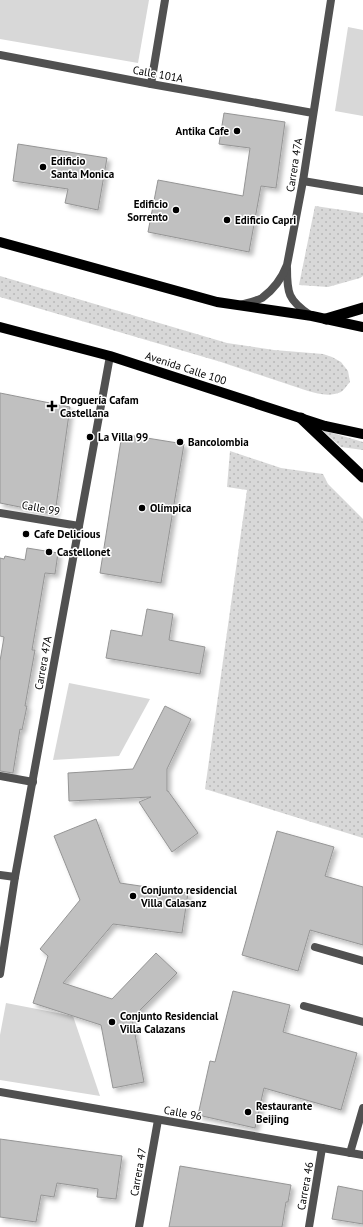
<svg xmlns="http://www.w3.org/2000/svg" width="363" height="1227" font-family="'PT Sans',sans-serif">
	<defs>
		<pattern id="grass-dots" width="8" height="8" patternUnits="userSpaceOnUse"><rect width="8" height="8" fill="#d8d8d8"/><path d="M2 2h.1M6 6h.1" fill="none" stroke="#b8b8b8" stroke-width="1.8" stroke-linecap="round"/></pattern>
		<filter id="shadow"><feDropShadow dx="3.5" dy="3.5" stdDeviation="2" flood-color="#0004"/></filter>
	</defs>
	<rect width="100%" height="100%" fill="#fff"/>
	<g fill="url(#grass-dots)">
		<polygon points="315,206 363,213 363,276 360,278 328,287 299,285"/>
		<path d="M0,276L227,343L274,350L323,354L332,357L341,362L348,371L350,382C347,385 344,390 341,392C330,397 318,394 308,391L221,362L0,297Z"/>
		<polygon points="322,430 363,442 363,450 341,447"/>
		<polygon points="230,451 281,468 323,474 328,484 363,519 363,838 205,789 247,490 227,487"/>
	</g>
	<g fill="#d8d8d8">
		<polygon points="0,0 149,0 138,63 0,39"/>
		<polygon points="348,27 363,30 363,116 335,111"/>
		<polygon points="69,683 150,699 119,756 53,760"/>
		<polygon points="6,1003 73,1016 100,1096 0,1080 0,1035"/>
	</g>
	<g fill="#c0c0c0" stroke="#959595" filter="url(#shadow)">
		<polygon points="224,113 285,122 276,188 261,186 249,252 148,232 158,180 243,196 250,148 219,144"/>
		<polygon points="18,144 107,158 98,210 65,203 68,189 13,181"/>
		<polygon points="0,393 70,407 55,514 0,503"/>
		<polygon points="122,434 184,444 161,583 100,573"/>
		<polygon points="27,548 58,553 55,574 45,573 32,650 35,650 25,706 27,706 22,730 20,729 13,773 0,771 0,661 4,637 0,636 0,558 4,559 5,556 25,560"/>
		<polygon points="147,609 173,614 169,640 205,647 200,674 106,658 111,630 142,636"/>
		<polygon points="165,706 191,719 167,769 167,791 168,791 198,833 172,852 139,802 151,797 69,801 68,773 133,769"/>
		<polygon points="96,819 120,883 188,893 182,933 113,924 63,983 112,999 156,953 177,973 132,1018 144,1082 113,1088 101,1025 33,1003 48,956 40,949 80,900 54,836"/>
		<polygon points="277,831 334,847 325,876 363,887 363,945 310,930 298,971 242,955"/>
		<polygon points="233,991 290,1005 283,1032 357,1053 341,1110 264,1088 255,1128 198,1115 210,1061 215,1062"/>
		<polygon points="0,1139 122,1156 116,1199 97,1197 98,1189 57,1183 54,1197 41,1195 36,1222 0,1217"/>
		<polygon points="180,1166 291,1185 288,1202 286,1202 282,1227 169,1227"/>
		<polygon points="338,1186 363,1191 363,1224 332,1219"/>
	</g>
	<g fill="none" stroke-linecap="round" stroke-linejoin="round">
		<g stroke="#515151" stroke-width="8">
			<polyline points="0,55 151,84 313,113"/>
			<polyline points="151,84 165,0"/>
			<polyline points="303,181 363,191"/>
			<path d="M287,268C287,293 288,300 310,315"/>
			<path d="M240,305C247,303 256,301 262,298C273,290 282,278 287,265L303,181L331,0"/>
			<polyline points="0,513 79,526"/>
			<polyline points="0,776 33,782"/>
			<polyline points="0,875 15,877"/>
			<polyline points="315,947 363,961"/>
			<polyline points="0,974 15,877 110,356"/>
			<polyline points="304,1006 363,1022"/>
			<polyline points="0,1092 363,1155"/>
			<polyline points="350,1153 363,1108"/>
			<polyline points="139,1227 158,1120"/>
			<polyline points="309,1227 322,1148"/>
		</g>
		<g stroke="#000" stroke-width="10">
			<polyline points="0,242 217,302 312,316 363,327"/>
			<polyline points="0,327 110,356 325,426 363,434"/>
		</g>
		<g stroke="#000" stroke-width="11">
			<polyline points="326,319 363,308"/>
			<polyline points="301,418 363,477"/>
		</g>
	</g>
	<g fill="#000" stroke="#fff" stroke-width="1.5">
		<circle cx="237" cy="131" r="4"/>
		<circle cx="43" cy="167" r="4"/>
		<circle cx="176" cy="210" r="4"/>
		<circle cx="227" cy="220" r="4"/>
		<path d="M50 400h4v4h4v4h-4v4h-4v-4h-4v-4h4z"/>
		<circle cx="90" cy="437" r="4"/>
		<circle cx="180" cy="442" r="4"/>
		<circle cx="142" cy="508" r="4"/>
		<circle cx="26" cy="534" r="4"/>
		<circle cx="49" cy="552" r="4"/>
		<circle cx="133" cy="896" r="4"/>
		<circle cx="112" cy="1022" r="4"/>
		<circle cx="248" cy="1112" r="4"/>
	</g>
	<g text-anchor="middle" stroke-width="3" stroke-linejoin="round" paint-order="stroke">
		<g font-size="11" fill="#000" stroke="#fff">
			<text transform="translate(158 74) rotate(10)" y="4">Calle 101A</text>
			<text transform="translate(294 165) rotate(-81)" y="4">Carrera 47A</text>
			<text transform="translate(186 368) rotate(18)" y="4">Avenida Calle 100</text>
			<text transform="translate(41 508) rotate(10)" y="4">Calle 99</text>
			<text transform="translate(43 663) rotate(-80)" y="4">Carrera 47A</text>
			<text transform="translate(183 1113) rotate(10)" y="4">Calle 96</text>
			<text transform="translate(138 1172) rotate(-80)" y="4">Carrera 47</text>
			<text transform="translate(305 1186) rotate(-80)" y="4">Carrera 46</text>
		</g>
		<g font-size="11" font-weight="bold" fill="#000" stroke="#fff" text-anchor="start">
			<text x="229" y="135" text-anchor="end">Antika Cafe</text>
			<text x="51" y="165">Edificio<tspan x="51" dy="13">Santa Monica</tspan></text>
			<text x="168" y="208" text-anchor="end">Edificio<tspan x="168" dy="13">Sorrento</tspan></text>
			<text x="235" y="224">Edificio Capri</text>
			<text x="60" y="404">Droguería Cafam<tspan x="60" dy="13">Castellana</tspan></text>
			<text x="98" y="441">La Villa 99</text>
			<text x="188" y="446">Bancolombia</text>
			<text x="150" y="512">Olímpica</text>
			<text x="34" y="538">Cafe Delicious</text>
			<text x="57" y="556">Castellonet</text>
			<text x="141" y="894">Conjunto residencial<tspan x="141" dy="13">Villa Calasanz</tspan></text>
			<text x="120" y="1020">Conjunto Residencial<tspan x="120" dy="13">Villa Calazans</tspan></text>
			<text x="256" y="1110">Restaurante<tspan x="256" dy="13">Beijing</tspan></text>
		</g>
	</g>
</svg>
